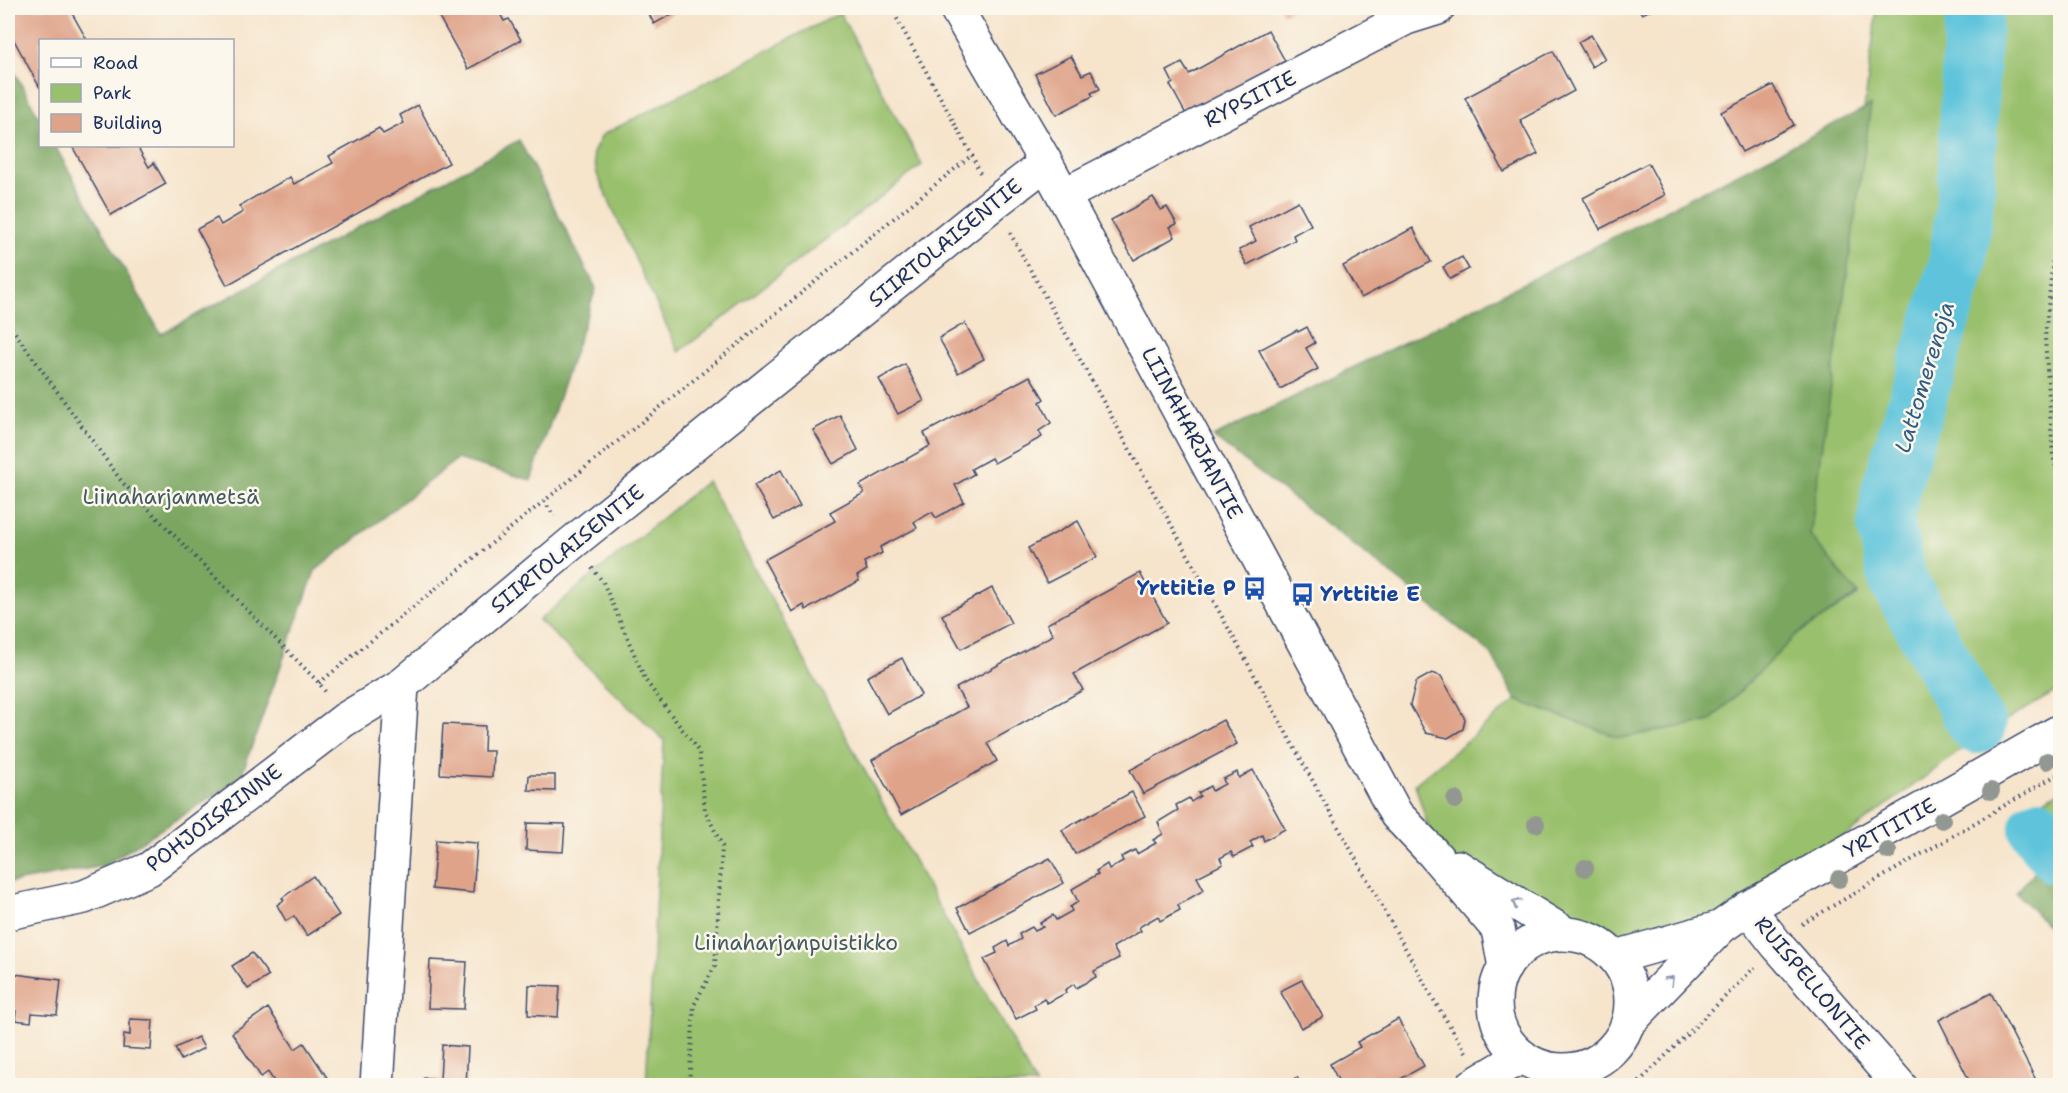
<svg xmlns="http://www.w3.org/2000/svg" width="2068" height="1093" font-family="'Shantell Sans',sans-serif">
	<rect width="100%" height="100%" fill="#fbf7ec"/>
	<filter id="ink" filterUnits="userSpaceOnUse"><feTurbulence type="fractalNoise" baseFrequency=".0167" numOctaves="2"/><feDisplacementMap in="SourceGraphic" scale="12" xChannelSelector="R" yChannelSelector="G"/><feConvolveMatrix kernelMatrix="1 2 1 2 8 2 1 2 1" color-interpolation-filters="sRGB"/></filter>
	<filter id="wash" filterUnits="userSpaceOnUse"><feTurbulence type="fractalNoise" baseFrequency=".008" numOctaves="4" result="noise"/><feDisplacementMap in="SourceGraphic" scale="24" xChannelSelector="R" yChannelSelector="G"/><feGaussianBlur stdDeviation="1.35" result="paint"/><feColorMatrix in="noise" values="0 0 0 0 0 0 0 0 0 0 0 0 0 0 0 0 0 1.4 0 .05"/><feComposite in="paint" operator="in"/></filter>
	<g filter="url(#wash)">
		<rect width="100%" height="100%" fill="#f6e4cb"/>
		<g fill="#99c06c" stroke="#5a7865" stroke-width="1.5">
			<polygon points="1877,8 2060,8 2060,689 1990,730 1933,646 1976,739 1748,908 1618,948 1568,930 1435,850 1415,784 1516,700 1620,738 1710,721 1796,635 1858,595 1810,535"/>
			<polygon points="840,13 922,165 679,352 638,265 597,174 593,153 602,135"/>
			<polygon points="707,481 1036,1085 646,1085 664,740 539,620"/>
			<polygon points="2060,791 2060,826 2042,801"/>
		</g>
		<g fill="#7aa660" stroke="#4a6a5f" stroke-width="1.5">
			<polygon points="8,60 40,119 40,146 55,146 161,334 519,140 596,288 531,480 457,459 315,571 240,779 103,866 8,883"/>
			<polygon points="1871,105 1810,535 1858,594 1796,635 1710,721 1620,738 1516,700 1491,654 1385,569 1213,437 1520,285"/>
			<polygon points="2043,862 2060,878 2060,939 2016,893"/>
		</g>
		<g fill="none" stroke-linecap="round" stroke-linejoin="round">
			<g stroke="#5ec4db" stroke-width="58">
				<polyline points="1975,8 1971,52 1966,193 1957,266 1890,491 1886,526 1897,578 1977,725"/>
				<polyline points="2038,828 2045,840 2060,857"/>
			</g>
		</g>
		<g id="blocks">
			<g fill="#dfa389">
				<polygon points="8,8 69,8 87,40 40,40 40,88 8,29"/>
				<polygon points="434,8 497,8 504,21 509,19 521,40 468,69"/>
				<polygon points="646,8 683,8 654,24"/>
				<polygon points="1280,8 1294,8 1283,14"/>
				<polygon points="1638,8 1655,8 1642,14"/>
				<polygon points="1268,30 1285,61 1187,116 1170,85 1173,83 1167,71 1182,63 1189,74"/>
				<polygon points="1591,35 1605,59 1592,67 1578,42"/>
				<polygon points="1553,51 1574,91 1520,120 1538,154 1504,172 1465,98"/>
				<polygon points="1071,56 1082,75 1091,71 1100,89 1091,93 1093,96 1056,115 1035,74"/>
				<polygon points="1773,85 1794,125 1742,152 1721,112"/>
				<polygon points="418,105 449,163 227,285 197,229 217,218 221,225 243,212 239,206 290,177 294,184 333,163 329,156 379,128 383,134 404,123 400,115"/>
				<polygon points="72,146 137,146 149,167 154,163 166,184 111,215"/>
				<polygon points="1648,163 1665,195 1600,229 1583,198"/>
				<polygon points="1153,197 1161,210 1167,207 1177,224 1170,227 1175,237 1134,260 1111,220"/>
				<polygon points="1298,201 1311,225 1293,235 1295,240 1247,265 1239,250 1256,241 1249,227"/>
				<polygon points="1413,228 1431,262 1361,298 1343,266"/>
				<polygon points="1462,257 1469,269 1450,279 1443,267"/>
				<polygon points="965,323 984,359 958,373 939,338"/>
				<polygon points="1307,327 1315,343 1306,348 1318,369 1280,389 1259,350 1297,330 1298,332"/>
				<polygon points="905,364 924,401 898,414 879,379"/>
				<polygon points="1030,376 1044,399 1040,402 1051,423 1039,431 1042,437 994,463 991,458 971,469 974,474 955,485 964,502 936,518 932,512 914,522 917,528 880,547 882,553 864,562 867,570 857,576 859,581 806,610 804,605 792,612 764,560 835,521 830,512 864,493 860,485 930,446 924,433"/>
				<polygon points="840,415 858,450 833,464 813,430"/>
				<polygon points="781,470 800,506 774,520 754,485"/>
				<polygon points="1078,521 1097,557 1047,583 1028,548"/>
				<polygon points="1140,573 1167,623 1074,674 1083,690 987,743 997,761 901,815 872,760 967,707 956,688 1053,635 1047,624"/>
				<polygon points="992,588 1011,623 961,649 942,615"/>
				<polygon points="902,658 921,695 887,714 867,677"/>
				<polygon points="1432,673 1441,676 1465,719 1463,729 1448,738 1426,733 1410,705 1416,682"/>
				<polygon points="1223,720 1237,744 1143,794 1130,770"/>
				<polygon points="443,724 485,726 484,751 493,751 492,777 440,774"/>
				<polygon points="1253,770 1285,829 1264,841 1262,835 1250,842 1253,847 1234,857 1231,852 1220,858 1223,864 1197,877 1204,890 1178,905 1180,910 1160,921 1158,916 1139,927 1141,931 1113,947 1119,958 1094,971 1096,977 1076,988 1074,984 1065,990 1066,993 1047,1003 1044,999 1034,1005 1036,1009 1016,1019 984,959 997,953 995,948 1007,941 1009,946 1021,939 1019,934 1032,927 1035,931 1043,927 1040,923 1053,915 1056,920 1072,911 1070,907 1078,902 1072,889 1098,874 1096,871 1107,864 1109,869 1123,861 1121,857 1135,850 1137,854 1156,843 1153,840 1163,834 1158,822 1178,810 1176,805 1189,798 1191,802 1200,796 1198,793 1210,786 1212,791 1225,784 1223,779 1237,772 1239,778"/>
				<polygon points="529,775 555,775 555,791 528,790"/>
				<polygon points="1132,792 1145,816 1075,854 1062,830"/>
				<polygon points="527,823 565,824 563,852 526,850"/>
				<polygon points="436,840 477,843 473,893 432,889"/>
				<polygon points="1050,858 1064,883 970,932 957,908"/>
				<polygon points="313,876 339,915 307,936 294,916 286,921 277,905 284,900 282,898"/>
				<polygon points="252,953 269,976 248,989 232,966"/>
				<polygon points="430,960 467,962 464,1009 428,1008"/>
				<polygon points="15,974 61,980 57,1015 32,1013 31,1022 15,1020 16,1011 11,1010"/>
				<polygon points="1302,980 1323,1017 1301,1028 1280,991"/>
				<polygon points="529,985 560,986 558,1017 528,1015"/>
				<polygon points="1991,993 2039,1086 1972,1086 1939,1020"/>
				<polygon points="268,1008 295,1049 304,1043 330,1082 324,1086 287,1086 285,1082 277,1086 268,1072 261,1077 232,1033"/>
				<polygon points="130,1019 153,1020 151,1050 123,1048 124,1034 130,1035"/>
				<polygon points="1398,1019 1424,1066 1388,1086 1341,1086 1330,1064 1360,1047 1357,1042"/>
				<polygon points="198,1037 204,1048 181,1060 175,1048"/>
				<polygon points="442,1045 468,1047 466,1086 424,1086 424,1078 440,1079"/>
				<polygon points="1297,1077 1302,1086 1282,1086"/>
			</g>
		</g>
	</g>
	<g filter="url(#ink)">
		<use href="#blocks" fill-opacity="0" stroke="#3c4a6e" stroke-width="1.5"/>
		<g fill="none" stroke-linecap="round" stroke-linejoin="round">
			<defs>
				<g id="minor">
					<polyline points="1064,195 1406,18 1438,8"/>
					<polyline points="1748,908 1777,945 1900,1086"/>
					<polyline points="8,913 84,897 149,869 344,720 402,685 572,543 994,203 1046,163"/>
					<polyline points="377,1086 402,685"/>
					<polyline points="1472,1086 1522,1056"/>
				</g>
				<g id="tertiary">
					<polyline points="1616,957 1719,928"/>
					<polyline points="1629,1022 1721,927 1748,908 2060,731"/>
				</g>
				<g id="secondary">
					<polyline points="956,8 1046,163 1396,814 1433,853 1498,929 1505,967"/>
					<polyline points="1458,867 1566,934"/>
					<circle cx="1563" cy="1002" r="68"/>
				</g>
			</defs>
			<use href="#minor" stroke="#3c4a6e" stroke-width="36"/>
			<use href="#tertiary" stroke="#3c4a6e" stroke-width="36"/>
			<use href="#secondary" stroke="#3c4a6e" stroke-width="36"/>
			<g stroke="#3c4a6e" stroke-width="4" stroke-dasharray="1.5 4.5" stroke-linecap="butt">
				<polyline points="891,8 972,155 980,173"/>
				<polyline points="2060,208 2055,238 2045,338 2053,456 2060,481"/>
				<polyline points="1010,233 1435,1002 1466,1052"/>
				<polyline points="8,323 122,482 319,683 327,694"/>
				<polyline points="544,501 554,516"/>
				<polyline points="592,568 603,582 646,681 699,752 705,810 722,846 715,966 694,1005 689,1086"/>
				<polyline points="319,683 972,155"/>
				<polyline points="1802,924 2060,773"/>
				<polyline points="1635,1086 1755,967"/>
			</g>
			<use href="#minor" stroke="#fff" stroke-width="33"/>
			<use href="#tertiary" stroke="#fff" stroke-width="33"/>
			<use href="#secondary" stroke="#fff" stroke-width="33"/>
		</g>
		<g fill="#929891">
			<circle cx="2047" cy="761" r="9"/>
			<circle cx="1991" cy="791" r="9"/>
			<circle cx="1455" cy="800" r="9"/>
			<circle cx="1942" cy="820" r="9"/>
			<circle cx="1536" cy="824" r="9"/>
			<circle cx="1888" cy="851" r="9"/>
			<circle cx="1585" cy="868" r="9"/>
			<circle cx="1839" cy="879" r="9"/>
		</g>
		<defs><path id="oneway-chevron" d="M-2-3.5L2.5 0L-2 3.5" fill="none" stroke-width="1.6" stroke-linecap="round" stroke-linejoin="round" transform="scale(1.5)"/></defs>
		<g stroke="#8d97ae">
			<use href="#oneway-chevron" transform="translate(1516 903) rotate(-149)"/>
			<use href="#oneway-chevron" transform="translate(1670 980) rotate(-46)"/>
		</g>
	</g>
	<defs>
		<symbol id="bus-bare" viewBox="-9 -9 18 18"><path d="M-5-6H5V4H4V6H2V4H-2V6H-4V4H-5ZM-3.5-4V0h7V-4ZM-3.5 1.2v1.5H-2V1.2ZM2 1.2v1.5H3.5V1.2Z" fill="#1a4fb4" stroke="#fbf7ec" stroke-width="2.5" paint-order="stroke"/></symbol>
	</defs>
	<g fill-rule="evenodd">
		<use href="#bus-bare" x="1238" y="572" width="33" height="33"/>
		<use href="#bus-bare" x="1286" y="578" width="33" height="33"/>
	</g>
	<g text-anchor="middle" stroke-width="5" stroke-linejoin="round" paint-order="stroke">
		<g font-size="21" fill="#1b2f5e" stroke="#fbf7ec">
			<text transform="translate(1250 99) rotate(-27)" y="7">RYPSITIE</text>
			<text transform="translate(945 243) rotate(-39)" y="7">SIIRTOLAISENTIE</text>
			<text transform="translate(1192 433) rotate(62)" y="7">LIINAHARJANTIE</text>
			<text transform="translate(567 549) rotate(-39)" y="7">SIIRTOLAISENTIE</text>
			<text transform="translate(214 818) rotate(-37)" y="7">POHJOISRINNE</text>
			<text transform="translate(1890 828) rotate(-29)" y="7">YRTTITIE</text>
			<text transform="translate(1812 983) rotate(50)" y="7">RUISPELLONTIE</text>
		</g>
		<g font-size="21" fill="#415a62" stroke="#fbf7ec">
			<text x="171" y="504">Liinaharjanmetsä</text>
			<text x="796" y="950">Liinaharjanpuistikko</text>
		</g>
		<g font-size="21" font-weight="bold" fill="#164399" stroke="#fbf7ec" text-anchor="end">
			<text x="1236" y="595">Yrttitie P</text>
			<text x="1320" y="601" text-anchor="start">Yrttitie E</text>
		</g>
		<g font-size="22" font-style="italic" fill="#2f5c84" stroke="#fbf7ec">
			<text transform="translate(1924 377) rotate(-73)" y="8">Lattomerenoja</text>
		</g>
	</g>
	<rect width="2068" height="1093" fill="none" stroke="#fbf7ec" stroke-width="30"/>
	<rect x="39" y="39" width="195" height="108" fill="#fbf7ec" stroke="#a1a7b3" stroke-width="1.5"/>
	<rect x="51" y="58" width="30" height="9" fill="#ffffff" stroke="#a1a7b3" stroke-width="1.5"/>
	<text x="93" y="69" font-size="18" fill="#1b2f5e">Road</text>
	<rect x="51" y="84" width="30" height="18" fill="#99c06c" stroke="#a1a7b3" stroke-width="1.5"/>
	<text x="93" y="99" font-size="18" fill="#1b2f5e">Park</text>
	<rect x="51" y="114" width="30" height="18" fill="#dfa389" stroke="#a1a7b3" stroke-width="1.5"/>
	<text x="93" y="129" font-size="18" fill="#1b2f5e">Building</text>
</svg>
